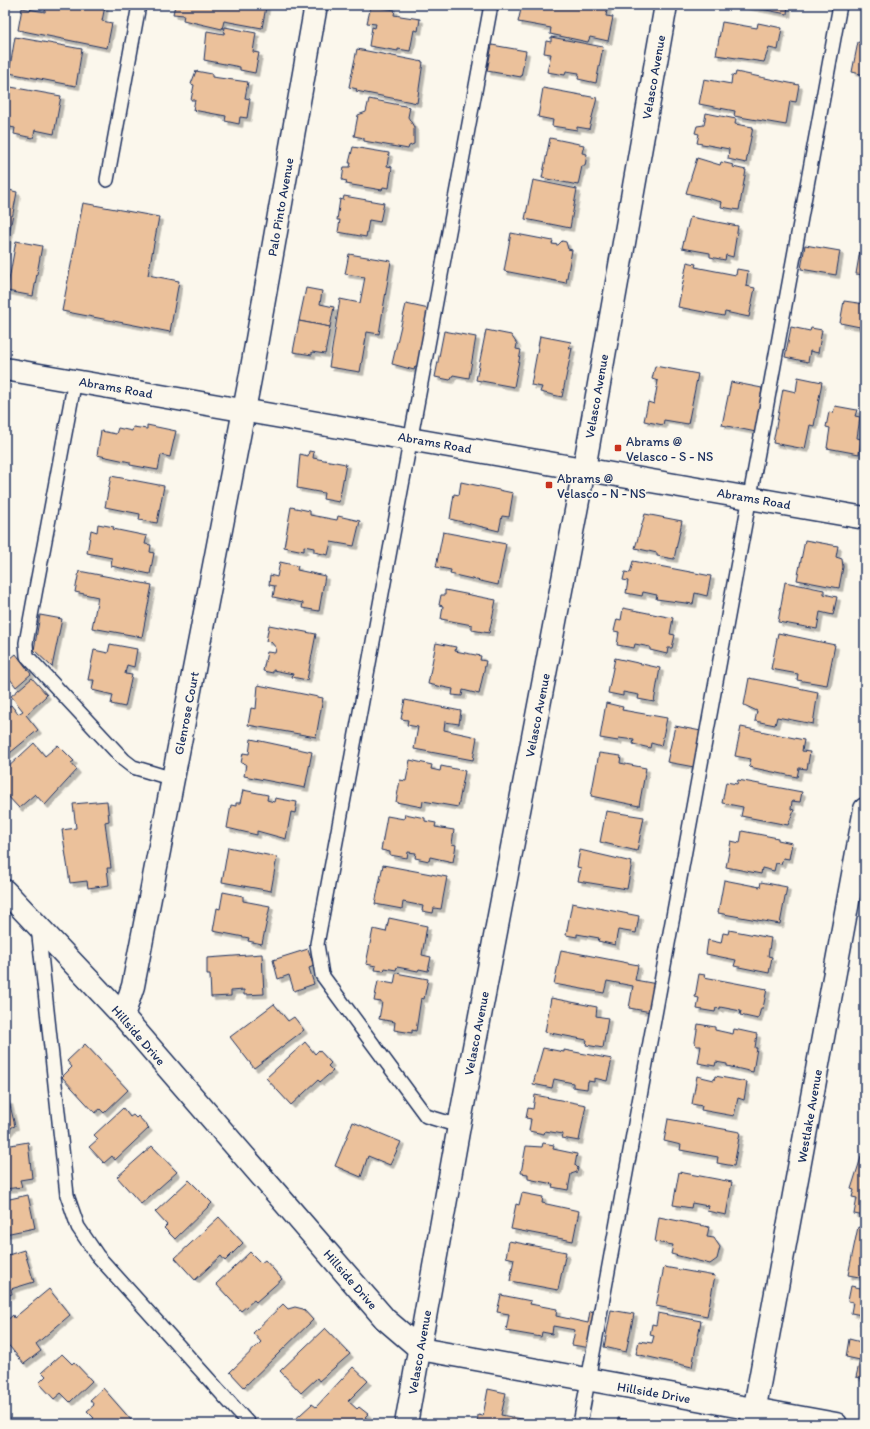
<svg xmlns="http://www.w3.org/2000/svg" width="870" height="1429" font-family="Itim,sans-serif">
	<defs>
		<filter id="shadow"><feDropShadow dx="3.5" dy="3.5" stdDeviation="0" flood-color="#0004"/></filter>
	</defs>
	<rect width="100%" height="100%" fill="#fbf7ec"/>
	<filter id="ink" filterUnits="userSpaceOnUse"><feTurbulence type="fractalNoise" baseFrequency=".025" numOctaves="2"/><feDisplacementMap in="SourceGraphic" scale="8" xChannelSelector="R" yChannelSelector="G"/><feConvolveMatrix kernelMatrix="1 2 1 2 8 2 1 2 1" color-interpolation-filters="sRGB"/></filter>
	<g filter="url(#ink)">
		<g fill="#ebc19b" stroke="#1b2f5e" filter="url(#shadow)">
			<polygon points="46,5 105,6 102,21 112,23 107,48 18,30 22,8 45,12"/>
			<polygon points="175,5 258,5 266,7 262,28 224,21 222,29 183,20 184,15 173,14"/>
			<polygon points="522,5 608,5 606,16 613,17 608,41 590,37 588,42 550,34 551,28 518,22"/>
			<polygon points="740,5 788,5 787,14"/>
			<polygon points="371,6 395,10 394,15 420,19 418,31 414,30 410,51 398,49 398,51 369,46 372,27 375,28 376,24 367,23"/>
			<polygon points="722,22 757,28 758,23 782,28 778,50 769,48 764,62 716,55"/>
			<polygon points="225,27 256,33 253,52 259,53 255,73 240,70 240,67 204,60 207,31 224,34"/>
			<polygon points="15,37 82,49 76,86 9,73"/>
			<polygon points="551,37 603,47 596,83 578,79 579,73 566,71 565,75 547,72 551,54 544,53 546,41 551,42"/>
			<polygon points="858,42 865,44 865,75 852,72"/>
			<polygon points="492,45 526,51 521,77 487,71"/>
			<polygon points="357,49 423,62 417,103 356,91 357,89 349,87"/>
			<polygon points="196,71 212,74 212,77 248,82 245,98 250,99 247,118 240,117 239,124 225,121 226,116 193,110 195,100 191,100 194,85 191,84"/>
			<polygon points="736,72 799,85 796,102 790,101 786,125 734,116 735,111 699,104 704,79 731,84 732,75 735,76"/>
			<polygon points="5,86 61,96 54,134 35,130 33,138 14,134 15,128 5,126"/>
			<polygon points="543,88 597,98 589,129 577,127 577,130 552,126 553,120 538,117"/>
			<polygon points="369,99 410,107 408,117 414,127 414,144 409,146 408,149 364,141 364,138 354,136 358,115 366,112"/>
			<polygon points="706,113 736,119 735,124 753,127 746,163 728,159 729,149 697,143 699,134 695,133 697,126 704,125"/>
			<polygon points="550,138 584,145 582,153 587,154 585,166 582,166 578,185 542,178"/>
			<polygon points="353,147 389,153 387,166 392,167 389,188 383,187 382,190 346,184 347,181 342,180 344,167 350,167 351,163 349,163"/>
			<polygon points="697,158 720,165 721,162 734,165 733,167 746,170 739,210 721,207 722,202 686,193"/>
			<polygon points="533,180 577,189 570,228 525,219"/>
			<polygon points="5,189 17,192 5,256"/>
			<polygon points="344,196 384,203 380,222 369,220 366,237 338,232 340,220 337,220 340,199 343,200"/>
			<polygon points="83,203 159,217 148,275 179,281 170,332 62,311"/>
			<polygon points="690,217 738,226 733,257 726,255 725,260 710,257 710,253 682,248"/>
			<polygon points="511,233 553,241 552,244 558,245 562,241 566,242 568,249 572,250 566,283 504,271"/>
			<polygon points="862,239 865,240 865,275 856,274"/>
			<polygon points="16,241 42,246 33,296 7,291"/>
			<polygon points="805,245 840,251 836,275 801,269"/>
			<polygon points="349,254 391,261 379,334 367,332 360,372 329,367 340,299 360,303 365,277 345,274"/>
			<polygon points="687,262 696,264 695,267 736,275 737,269 748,271 746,286 755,288 749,317 725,312 724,316 678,307"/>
			<polygon points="306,288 322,291 320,304 334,307 330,327 299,321"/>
			<polygon points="844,301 865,304 865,328 840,323"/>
			<polygon points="406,304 429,309 424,368 415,366 414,370 392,364"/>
			<polygon points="299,321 330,327 325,354 312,352 312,355 293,352"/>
			<polygon points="791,327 810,331 811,328 822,330 818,353 810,351 808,362 785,357"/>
			<polygon points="486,330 511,335 517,344 516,349 521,350 514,387 476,380"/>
			<polygon points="444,331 476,337 469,378 453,375 450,380 435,377"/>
			<polygon points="540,336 571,342 569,348 572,348 562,397 540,392 542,387 531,385"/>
			<polygon points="655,366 698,374 688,424 664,420 663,425 644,421 648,402 654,404 658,381 652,379"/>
			<polygon points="798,377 822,382 814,426 810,425 805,449 773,443 783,389 796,392"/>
			<polygon points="731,382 762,388 756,432 722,425"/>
			<polygon points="835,406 857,410 855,416 860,417 857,438 861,439 859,454 827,448 830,428 826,427 829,412 833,413"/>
			<polygon points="147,425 176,431 170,457 161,455 158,470 130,465 130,462 97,455 101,431 116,434 118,428 132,431 133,427 147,429"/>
			<polygon points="309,451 314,452 313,458 346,464 339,502 323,499 324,493 297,488 300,454 308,456"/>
			<polygon points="111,476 164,486 157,523 139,520 140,514 105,507"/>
			<polygon points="461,482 513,493 509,517 502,516 499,531 450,519 454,494 459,495"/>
			<polygon points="291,507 310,511 310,515 337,520 338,516 360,521 354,546 331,542 328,555 314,552 314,548 304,546 304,551 284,547"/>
			<polygon points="645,514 682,521 674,559 657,556 657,553 635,548"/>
			<polygon points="98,524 114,527 113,529 147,536 145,544 151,545 150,552 154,553 150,574 111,566 112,558 87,553 91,530 97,532"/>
			<polygon points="443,532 506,544 498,585 450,574 451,570 436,567"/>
			<polygon points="805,540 838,546 836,557 842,559 843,567 839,588 797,580"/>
			<polygon points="633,561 711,576 707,596 695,593 693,604 656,599 657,595 643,592 642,596 626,593 628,581 623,580 625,572 630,573"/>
			<polygon points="280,562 298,566 297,570 325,576 319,611 302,608 303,603 273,597 275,586 269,585 270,575 277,577"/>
			<polygon points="79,571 152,585 142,637 92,628 98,597 75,592"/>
			<polygon points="785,582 824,590 824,594 837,597 833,615 820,612 817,629 778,622"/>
			<polygon points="445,590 496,600 489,633 472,630 472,625 441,619 443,606 439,605 441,595 445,595"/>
			<polygon points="623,608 673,618 670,634 675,635 672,648 668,648 667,654 650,650 650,647 635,644 634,648 617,645 619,632 614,631 617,619 621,620"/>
			<polygon points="40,615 62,619 52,667 34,650"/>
			<polygon points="269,625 316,634 307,680 292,677 293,674 273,670 273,673 263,671 267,652 275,653 276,648 271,642 266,641"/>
			<polygon points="778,633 835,645 827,685 797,680 798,674 771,669"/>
			<polygon points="436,643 456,647 455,651 481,656 480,660 486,661 479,694 463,690 462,696 452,695 453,689 428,684"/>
			<polygon points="110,644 137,649 134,667 127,665 125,674 132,675 125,707 111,704 113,695 92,690 94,680 88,680 94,650 108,653"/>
			<polygon points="16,654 31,674 16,687 5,672 5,663"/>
			<polygon points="615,658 660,668 654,702 638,699 639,695 623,692 623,696 608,693"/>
			<polygon points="32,678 47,695 26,715 38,730 5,757 5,709 11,705 18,714 23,711 11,696"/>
			<polygon points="749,678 818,692 813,724 777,717 775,725 755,721 757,711 744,705"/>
			<polygon points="258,685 323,698 316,737 248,725 251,708 256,709"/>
			<polygon points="405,700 461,711 459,724 445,722 444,730 477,737 473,760 414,749 418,727 407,725 408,720 401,719"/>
			<polygon points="606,703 623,707 622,710 667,718 661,746 651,743 650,748 633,744 634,740 619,738 618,741 600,738"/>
			<polygon points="675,726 701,731 694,767 667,762"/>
			<polygon points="741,727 804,740 802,751 810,752 807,769 799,768 797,777 749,767 751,759 735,756"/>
			<polygon points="251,739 312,752 305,788 244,776 246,764 241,763 243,753 249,754"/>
			<polygon points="34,743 45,756 58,745 74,761 71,763 77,770 45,805 35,794 19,808 5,793 5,770"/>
			<polygon points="599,753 621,756 620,763 646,768 639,806 591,796"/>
			<polygon points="410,760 432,765 431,769 440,771 441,766 465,771 458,807 423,801 422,807 396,802 400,780 406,781"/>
			<polygon points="738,780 802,792 800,802 792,801 791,809 794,810 788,825 741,816 743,807 722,803 726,782 737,784"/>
			<polygon points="243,790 268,795 267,800 274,802 275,798 297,802 295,813 291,812 286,839 257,831 257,835 227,828 231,805 236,806 236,803 240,803"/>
			<polygon points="107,801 109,821 105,822 111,868 107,868 109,885 88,888 87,881 70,883 62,830 76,828 73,804"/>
			<polygon points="606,811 644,817 637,851 600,842"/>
			<polygon points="405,814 425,818 425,821 436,823 435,827 454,830 452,844 456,845 453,862 430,857 429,861 415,858 416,853 408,852 407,858 390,855 390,852 381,850 387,816 404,819"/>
			<polygon points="742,831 778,838 778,840 792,843 789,859 783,858 781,864 776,863 774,871 762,868 761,874 726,867 731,841 740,843"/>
			<polygon points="228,847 277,857 271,891 222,882"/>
			<polygon points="580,850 632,862 627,889 578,881 581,868 577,867"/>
			<polygon points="383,865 447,877 441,909 434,908 433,913 422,911 423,906 403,902 402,909 375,904"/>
			<polygon points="724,880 760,887 761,882 787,887 780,924 718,913"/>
			<polygon points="223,892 243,896 243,901 270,906 262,944 248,941 249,938 213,931 217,908 220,909"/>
			<polygon points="572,903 639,916 636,933 618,930 615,945 598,941 599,938 577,934 577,937 566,935"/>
			<polygon points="389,918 427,926 422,955 431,957 428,971 419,969 418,971 397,967 396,970 385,968 384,971 375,970 376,966 366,964 373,929 386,932"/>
			<polygon points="729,930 771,938 768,956 772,957 769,973 734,966 736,960 706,954 708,940 721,943 723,933 728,934"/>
			<polygon points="308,949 314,966 309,968 314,984 294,991 289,975 278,979 273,960"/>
			<polygon points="561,950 638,965 635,980 657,984 651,1012 629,1008 633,986 607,981 604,993 554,984"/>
			<polygon points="262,954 264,994 244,995 244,990 231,991 231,996 211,997 210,975 207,975 207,958"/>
			<polygon points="396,973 428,979 424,999 421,998 416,1031 412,1030 412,1033 394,1030 395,1022 379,1019 382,1002 374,1001 378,981 394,984"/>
			<polygon points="699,974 705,975 704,977 767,989 763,1008 761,1008 758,1019 740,1015 741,1011 720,1007 720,1009 716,1008 715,1012 697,1009 699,998 695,997"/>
			<polygon points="551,998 597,1007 596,1016 608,1018 603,1048 586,1045 587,1040 545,1032"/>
			<polygon points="274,1004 288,1021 294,1017 304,1030 254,1068 230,1037"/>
			<polygon points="698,1024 715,1027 715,1030 733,1034 734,1029 757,1034 755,1048 757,1048 753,1072 727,1066 727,1064 716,1062 715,1066 698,1063 701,1046 696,1046 695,1042"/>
			<polygon points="305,1042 315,1054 319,1050 331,1063 328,1066 333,1071 320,1082 318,1080 291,1105 266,1078"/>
			<polygon points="85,1044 128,1090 104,1113 100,1109 95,1113 62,1077 72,1067 67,1061"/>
			<polygon points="543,1048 564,1052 564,1050 612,1059 607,1081 594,1078 594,1082 588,1081 587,1089 573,1087 573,1083 554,1079 552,1088 533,1084"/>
			<polygon points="697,1076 714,1080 715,1076 747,1082 744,1100 738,1098 734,1116 701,1110 702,1106 692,1104"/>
			<polygon points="535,1095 586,1105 579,1141 562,1138 563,1134 545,1131 544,1134 529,1131 531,1119 526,1118 528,1108 533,1109"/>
			<polygon points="9,1101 15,1126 12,1127 5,1136 5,1102"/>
			<polygon points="123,1108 130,1117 133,1115 136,1118 138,1116 149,1128 115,1160 112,1156 104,1163 89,1147 98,1139 94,1135"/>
			<polygon points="668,1119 740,1132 734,1166 717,1163 718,1157 680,1150 681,1145 664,1141"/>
			<polygon points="353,1122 401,1142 390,1165 368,1156 361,1177 335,1166"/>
			<polygon points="28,1142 32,1178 20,1180 22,1187 5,1189 5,1146"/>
			<polygon points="543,1143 554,1145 553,1149 577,1154 575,1165 578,1168 577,1172 571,1174 568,1190 552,1187 553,1184 528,1179 528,1174 521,1173 526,1146 542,1147"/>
			<polygon points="152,1146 177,1172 141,1204 117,1177"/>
			<polygon points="864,1148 865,1148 865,1216 854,1214 857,1198 852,1197 854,1190 851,1189"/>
			<polygon points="679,1172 732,1182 726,1215 707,1211 708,1206 692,1203 691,1208 673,1205"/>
			<polygon points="189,1180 212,1203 175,1239 164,1228 167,1225 155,1212"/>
			<polygon points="522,1193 543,1197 542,1203 579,1211 573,1241 511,1229 516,1204 519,1205"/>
			<polygon points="28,1195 35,1228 5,1234 5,1200"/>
			<polygon points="219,1217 243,1243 225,1261 221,1256 195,1280 175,1258"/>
			<polygon points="659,1217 709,1227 707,1237 714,1238 720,1247 717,1259 710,1264 671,1254 673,1245 655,1242"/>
			<polygon points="858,1227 865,1229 865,1278 848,1275"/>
			<polygon points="509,1241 566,1252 558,1290 510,1281 514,1259 506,1257"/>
			<polygon points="24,1250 34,1282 11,1289 12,1294 5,1296 5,1256"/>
			<polygon points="250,1252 261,1263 265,1260 282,1279 256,1302 254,1300 241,1311 216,1284"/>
			<polygon points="664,1267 715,1276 707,1316 656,1306"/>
			<polygon points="851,1286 865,1289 865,1326 860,1325 862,1315 851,1313 853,1302 848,1301"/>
			<polygon points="49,1289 70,1315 36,1344 41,1351 24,1364 5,1341 5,1322 13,1315 14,1318"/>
			<polygon points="501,1295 531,1301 530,1304 557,1309 556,1316 588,1323 590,1311 598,1313 591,1348 572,1345 575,1330 553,1326 552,1334 542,1332 541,1337 506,1331 509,1314 497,1312"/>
			<polygon points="283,1304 288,1309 295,1307 303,1309 313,1320 244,1387 230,1372 261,1342 253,1333"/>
			<polygon points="611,1310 634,1314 626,1352 604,1347"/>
			<polygon points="658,1313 701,1321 692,1367 636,1354 639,1341 652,1343 654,1336 650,1335 652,1324 656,1325"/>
			<polygon points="325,1328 350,1354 319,1381 317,1378 301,1393 280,1371"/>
			<polygon points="849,1339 865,1343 865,1379 856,1377 860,1360 846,1357"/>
			<polygon points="62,1354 72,1364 74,1362 92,1381 70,1402 61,1393 54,1399 39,1383 46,1376 42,1372"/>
			<polygon points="353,1367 368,1381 348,1401 357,1409 359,1407 368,1414 365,1417 373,1424 322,1424 324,1422 322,1420 319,1424 290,1424 312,1404 316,1407"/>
			<polygon points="103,1388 132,1421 128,1424 87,1424 94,1418 87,1411 94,1405 90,1400"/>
			<polygon points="488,1389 506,1393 501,1415 527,1420 526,1424 477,1424 478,1415 483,1416"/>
			<polygon points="618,1418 654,1424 589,1424 590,1419 618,1424"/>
		</g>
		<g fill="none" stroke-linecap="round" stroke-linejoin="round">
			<defs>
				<g id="service">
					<polyline points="107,180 139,5"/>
					<polyline points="75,380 37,583 26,643 27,656 124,760 133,767 173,779"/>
					<polyline points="38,927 67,1195 78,1227 97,1255 249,1424"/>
					<polyline points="459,1126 426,1116 322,975 317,944 491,5"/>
					<polyline points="580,1424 840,5"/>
				</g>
				<g id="minor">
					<polyline points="5,891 123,1016 385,1319 420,1349 836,1424"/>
					<polyline points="123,1016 133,986 250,379 316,5"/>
					<polyline points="752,1423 865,809"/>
					<polyline points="406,1424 459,1126 584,469 666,5"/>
				</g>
				<polyline id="secondary" points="5,369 865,518"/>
			</defs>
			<use href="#service" stroke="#1b2f5e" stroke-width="16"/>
			<use href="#minor" stroke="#1b2f5e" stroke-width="25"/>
			<use href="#secondary" stroke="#1b2f5e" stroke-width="25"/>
			<use href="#service" stroke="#fbf7ec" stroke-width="13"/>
			<use href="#minor" stroke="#fbf7ec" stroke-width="22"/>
			<use href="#secondary" stroke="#fbf7ec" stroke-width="22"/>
		</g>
	</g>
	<g fill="#c8321e" stroke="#fbf7ec" stroke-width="1.5">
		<rect x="614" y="444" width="8" height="8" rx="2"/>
		<rect x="545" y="481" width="8" height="8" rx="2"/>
	</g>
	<g text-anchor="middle" stroke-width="3" stroke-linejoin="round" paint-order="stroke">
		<g font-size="13" fill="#1b2f5e" stroke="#fbf7ec">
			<text transform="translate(653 77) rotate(-80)" y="5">Velasco Avenue</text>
			<text transform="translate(280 207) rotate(-80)" y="5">Palo Pinto Avenue</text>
			<text transform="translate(116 387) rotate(10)" y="5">Abrams Road</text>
			<text transform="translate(596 396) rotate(-80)" y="5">Velasco Avenue</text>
			<text transform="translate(435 442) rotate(10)" y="5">Abrams Road</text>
			<text transform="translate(754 498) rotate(10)" y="5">Abrams Road</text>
			<text transform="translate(186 713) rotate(-79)" y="5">Glenrose Court</text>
			<text transform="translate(537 715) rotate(-79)" y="5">Velasco Avenue</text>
			<text transform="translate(476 1033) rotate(-79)" y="5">Velasco Avenue</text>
			<text transform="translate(139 1035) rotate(49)" y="5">Hillside Drive</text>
			<text transform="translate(809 1116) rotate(-80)" y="5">Westlake Avenue</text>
			<text transform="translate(351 1279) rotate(49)" y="5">Hillside Drive</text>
			<text transform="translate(419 1352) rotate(-80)" y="5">Velasco Avenue</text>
			<text transform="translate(654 1392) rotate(10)" y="5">Hillside Drive</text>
		</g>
		<g font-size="13" fill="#1b2f5e" stroke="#fbf7ec" text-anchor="start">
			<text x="626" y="446">Abrams @<tspan x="626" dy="15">Velasco - S - NS</tspan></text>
			<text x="557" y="483">Abrams @<tspan x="557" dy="15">Velasco - N - NS</tspan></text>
		</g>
	</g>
	<rect width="870" height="1429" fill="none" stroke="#fbf7ec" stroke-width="20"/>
	<rect x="10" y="10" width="850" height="1409" fill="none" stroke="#1b2f5e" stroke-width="1.5" filter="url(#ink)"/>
</svg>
